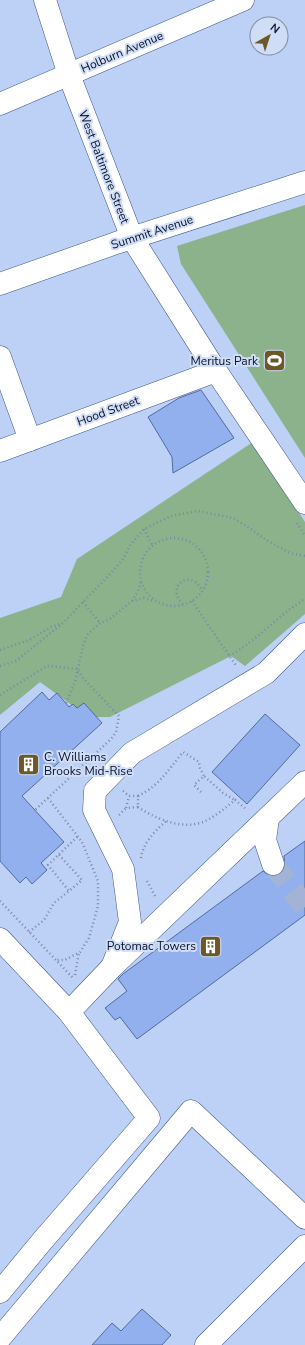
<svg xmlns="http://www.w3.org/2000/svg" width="305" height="1345" font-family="'Nunito Sans',sans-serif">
	<rect width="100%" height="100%" fill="#bdd0f5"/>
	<g fill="#8bb28a">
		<polygon points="305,205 305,458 181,264 177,246"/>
		<polygon points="253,442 305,522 305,614 245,666 231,656 110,717 88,717 40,682 0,715 0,618 61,597 77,559"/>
	</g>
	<g fill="#92b0ed" stroke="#516ba3">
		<polygon points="201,390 234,438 173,473 172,457 148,417 179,398"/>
		<polygon points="42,692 49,700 57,693 69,707 73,704 77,708 84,703 102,723 22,796 64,842 41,863 47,870 32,884 26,877 20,883 0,861 0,732"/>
		<polygon points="265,714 300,745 247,804 212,772"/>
		<polygon points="305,841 305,915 137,1039 120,1017 115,1020 105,1008 127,991 118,979 123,974 263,871 271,876 277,876 282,873 285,866 284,856"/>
		<polygon points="142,1309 171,1335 162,1345 92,1345 112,1323 121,1331"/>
	</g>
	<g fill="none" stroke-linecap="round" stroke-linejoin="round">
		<polyline stroke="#a2b3d6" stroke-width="22" stroke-dasharray="22 11" stroke-linecap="butt" points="273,864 305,907"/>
		<defs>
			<g id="minor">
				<polyline points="45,0 69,75 132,238 216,371 305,503"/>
				<polyline points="0,104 243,0"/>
				<polyline points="0,357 30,440"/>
				<polyline points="0,451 216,371"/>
				<polyline points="268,818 265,840 273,864"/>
				<polyline points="0,939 69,1012 149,1118 43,1240 0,1292"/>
				<polyline points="112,967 130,922 123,869 94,810 95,791 132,753 266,673 305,634"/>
				<polyline points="69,1012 112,967 305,782"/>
				<polyline points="0,1338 191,1111 305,1218"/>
			</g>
			<g id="major">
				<polyline points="0,284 116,243 305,182"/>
				<polyline points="206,1345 305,1246"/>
			</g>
		</defs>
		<use href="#minor" stroke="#3e588e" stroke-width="23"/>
		<use href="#major" stroke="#3e588e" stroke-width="23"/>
		<g stroke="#7a89a8" stroke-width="2.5" stroke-dasharray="1 3" stroke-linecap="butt">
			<polyline points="297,523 305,536"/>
			<polyline points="144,529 152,545"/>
			<circle cx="174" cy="572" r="34"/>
			<polyline points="132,601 138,591 141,582"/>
			<polyline points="192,601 237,667"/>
			<polyline points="83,602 100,623"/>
			<path d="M183,604C164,586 192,567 202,591"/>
			<polyline points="0,650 29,640 51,627 62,623"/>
			<path d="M229,656C257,641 278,615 305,599"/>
			<polyline points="0,666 16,661 64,622 111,573 123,559 131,544 144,529 171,516 198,511 233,518 248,527 266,540 290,553 305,556"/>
			<polyline points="0,695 47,666 78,669 82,677 119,716 116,732 111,739 35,810"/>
			<polyline points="66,703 75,682 83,646 87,635 100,623 110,619 132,601 144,598 154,601"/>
			<polyline points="123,791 129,796 138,796 138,807 126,808 129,796"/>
			<polyline points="201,792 194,785 204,776 223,793 235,800"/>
			<path d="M138,796C160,785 168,770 183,752L199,762L200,768L204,776"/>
			<polyline points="48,798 82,842 98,881 98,906 89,938 80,952 65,960 56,960"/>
			<path d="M138,807C156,819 182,830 203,822C215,817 225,808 235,800L245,808"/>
			<polyline points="119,815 126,808"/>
			<polyline points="59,855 82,880 69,891 48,865 78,836"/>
			<path d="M141,858C143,843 155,831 166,821"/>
			<polyline points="147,881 155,896"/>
			<polyline points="0,901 73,978"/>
			<polyline points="29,932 44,920 54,903 69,891"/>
			<polyline points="75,975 79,952"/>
		</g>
		<use href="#minor" stroke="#fff" stroke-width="22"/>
		<use href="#major" stroke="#fff" stroke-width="22"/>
	</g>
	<defs>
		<symbol id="stadium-square" viewBox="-11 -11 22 22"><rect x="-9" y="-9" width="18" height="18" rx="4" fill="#6d5726" stroke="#d0ddf6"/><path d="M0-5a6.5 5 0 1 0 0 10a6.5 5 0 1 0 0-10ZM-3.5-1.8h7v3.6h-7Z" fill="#fff"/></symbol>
		<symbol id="building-square" viewBox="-11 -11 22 22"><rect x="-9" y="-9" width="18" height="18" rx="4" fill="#6d5726" stroke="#d0ddf6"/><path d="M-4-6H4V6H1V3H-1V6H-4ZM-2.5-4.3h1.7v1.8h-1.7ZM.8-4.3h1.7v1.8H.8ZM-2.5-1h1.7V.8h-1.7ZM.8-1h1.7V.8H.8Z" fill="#fff"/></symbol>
	</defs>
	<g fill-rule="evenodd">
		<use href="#stadium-square" x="262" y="348" width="25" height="25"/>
		<use href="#building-square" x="16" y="752" width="25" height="25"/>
		<use href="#building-square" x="198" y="934" width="25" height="25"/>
	</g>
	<g text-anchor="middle" stroke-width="4" stroke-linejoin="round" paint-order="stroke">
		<g font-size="12" fill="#081127" stroke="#d0ddf6">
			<text transform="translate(122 52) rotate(-23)" y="4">Holburn Avenue</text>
			<text transform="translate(104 167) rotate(69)" y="4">West Baltimore Street</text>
			<text transform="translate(152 232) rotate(-18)" y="4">Summit Avenue</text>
			<text transform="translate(108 411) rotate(-20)" y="4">Hood Street</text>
		</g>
		<g font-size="12" fill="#081127" stroke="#d0ddf6" text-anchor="end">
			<text x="258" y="365">Meritus Park</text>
			<text x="44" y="761" text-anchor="start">C. Williams<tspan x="44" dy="14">Brooks Mid‐Rise</tspan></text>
			<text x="196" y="950">Potomac Towers</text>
		</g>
	</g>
	<g transform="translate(269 36) rotate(39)"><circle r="19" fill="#d0ddf6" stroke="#808ba3"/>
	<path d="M0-3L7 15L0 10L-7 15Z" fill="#6d5726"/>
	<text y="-6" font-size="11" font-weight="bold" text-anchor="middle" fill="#081127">N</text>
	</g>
</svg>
